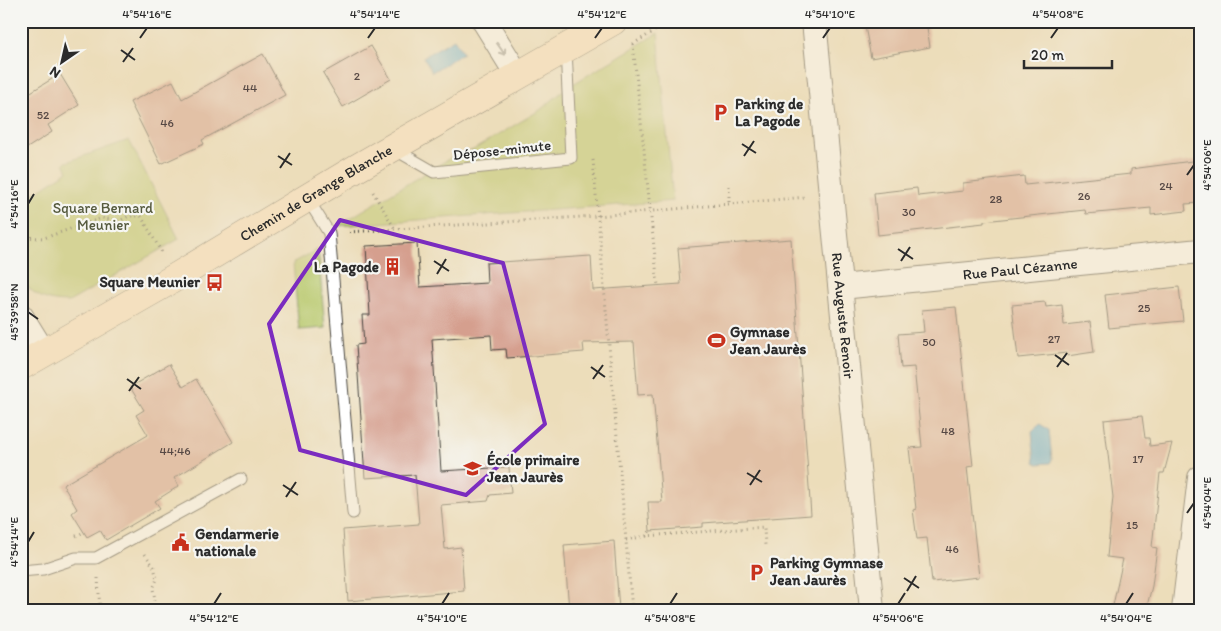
<svg xmlns="http://www.w3.org/2000/svg" width="1221" height="631" font-family="Itim,sans-serif">
	<rect width="100%" height="100%" fill="#f6f6f2"/>
	<filter id="ink" filterUnits="userSpaceOnUse"><feTurbulence type="fractalNoise" baseFrequency=".02" numOctaves="2"/><feDisplacementMap in="SourceGraphic" scale="10" xChannelSelector="R" yChannelSelector="G"/><feConvolveMatrix kernelMatrix="1 2 1 2 8 2 1 2 1" color-interpolation-filters="sRGB"/></filter>
	<filter id="wash" filterUnits="userSpaceOnUse"><feTurbulence type="fractalNoise" baseFrequency=".0096" numOctaves="4" result="noise"/><feDisplacementMap in="SourceGraphic" scale="20" xChannelSelector="R" yChannelSelector="G"/><feGaussianBlur stdDeviation="1.12" result="paint"/><feColorMatrix in="noise" values="0 0 0 0 0 0 0 0 0 0 0 0 0 0 0 0 0 1.4 0 .05"/><feComposite in="paint" operator="in"/></filter>
	<g filter="url(#wash)">
		<rect width="100%" height="100%" fill="#ecddba"/>
		<g fill="#b8c86b" stroke="#727a4b">
			<polygon points="658,33 673,201 337,226 452,157 473,150 540,110 568,87"/>
			<path d="M129,140L179,239L69,302C48,302 33,297 21,278V202L68,171L64,163Z"/>
			<polygon points="318,249 325,328 299,330 293,263"/>
		</g>
		<g fill="#5eaed8" stroke="#446c82">
			<polygon points="454,39 463,53 432,72 423,57"/>
			<polygon points="1040,424 1049,430 1052,460 1050,463 1038,464 1035,462 1032,431"/>
		</g>
		<g id="blocks">
			<g fill="#d59f8e">
				<polygon points="864,21 926,21 930,47 871,58"/>
				<polygon points="371,46 391,79 343,107 323,73"/>
				<polygon points="263,54 285,95 202,140 204,144 161,164 130,102 173,81 182,99"/>
				<polygon points="60,74 79,105 48,125 52,132 21,152 21,98"/>
				<polygon points="1200,160 1200,203 1185,204 1186,211 1151,215 1151,208 1086,214 1085,210 984,221 984,223 878,235 874,193 917,188 918,196 963,191 963,183 1024,176 1025,185 1131,174 1131,169"/>
				<polygon points="791,239 811,515 703,523 703,527 650,531 648,502 662,502 653,394 638,395 634,342 583,343 584,352 507,358 506,349 492,350 491,335 432,339 441,471 509,467 511,493 490,495 488,501 441,505 445,549 461,547 464,591 348,601 343,530 419,524 415,475 365,478 356,345 364,344 362,315 370,315 366,246 417,243 420,287 487,283 486,263 591,256 593,290 681,284 678,248"/>
				<polygon points="1179,287 1183,321 1109,328 1105,295"/>
				<polygon points="1045,302 1046,307 1062,305 1064,325 1090,322 1094,352 1067,356 1067,353 1018,358 1012,305"/>
				<polygon points="956,307 973,466 967,467 979,577 932,582 927,538 917,539 913,510 916,509 909,448 922,447 914,367 901,368 898,334 924,332 922,310"/>
				<polygon points="169,364 183,387 196,379 233,442 174,478 179,486 155,501 160,508 106,540 100,530 87,537 72,513 77,509 63,485 148,435 136,415 144,410 130,387"/>
				<polygon points="1142,416 1145,438 1149,438 1150,446 1172,443 1164,473 1160,473 1152,547 1157,548 1152,586 1146,610 1112,610 1123,559 1107,557 1113,497 1104,420"/>
				<polygon points="614,541 619,610 569,610 564,545"/>
			</g>
		</g>
	</g>
	<g filter="url(#ink)">
		<use href="#blocks" fill-opacity="0" stroke="#484640" stroke-width="1"/>
		<g fill="none" stroke-linecap="round" stroke-linejoin="round">
			<defs>
				<g id="lane">
					<polyline points="394,149 434,172 571,158 566,48"/>
					<polyline points="307,198 329,233 353,513"/>
					<polyline points="21,571 43,569 76,558 96,558 241,479"/>
				</g>
				<g id="street">
					<polyline points="484,21 518,76"/>
					<path id="s1" d="M814,21L872,610"/>
					<path id="s2" d="M841,287L1200,251"/>
					<polyline points="21,316 44,353"/>
					<polyline points="1184,610 1200,478"/>
				</g>
				<g id="secondary">
					<path id="s3" d="M21,366L171,280L357,168L613,21"/>
				</g>
			</defs>
			<use href="#lane" stroke="#484640" stroke-width="13"/>
			<use href="#street" stroke="#484640" stroke-width="26"/>
			<use href="#secondary" stroke="#484640" stroke-width="29"/>
			<g stroke="#484640" stroke-width="3" stroke-dasharray="1 4" stroke-linecap="butt">
				<polyline points="633,44 658,286"/>
				<polyline points="633,44 671,21"/>
				<polyline points="593,160 632,610"/>
				<polyline points="729,186 729,204"/>
				<polyline points="373,192 395,229"/>
				<polyline points="349,232 597,216 806,197"/>
				<polyline points="21,237 44,238 102,218 119,221 129,216 141,216 162,253"/>
				<polyline points="21,283 26,291"/>
				<polyline points="76,536 84,532"/>
				<polyline points="646,536 764,527 765,546"/>
				<polyline points="626,540 646,536 650,531"/>
				<polyline points="145,554 154,567 157,579 153,589 157,610"/>
				<polyline points="98,578 100,610"/>
			</g>
			<use href="#lane" stroke="#fff" stroke-width="11"/>
			<use href="#street" stroke="#fff" stroke-width="24"/>
			<use href="#secondary" stroke="#fde5c5" stroke-width="28"/>
		</g>
		<defs><path id="oneway-shaft" d="M-6 0H5M1.5-3L5.5 0L1.5 3" fill="none" stroke-width="1.6" stroke-linecap="round" stroke-linejoin="round" transform="scale(1.25)"/></defs>
		<use stroke="#a0a0a0" href="#oneway-shaft" transform="translate(501 49) rotate(55)"/>
	</g>
	<path d="M0 0H1221V631H0ZM340,220L503,263L545,424L466,495L300,450L269,324Z" fill="#ecddba" fill-opacity=".55" fill-rule="evenodd"/>
	<path fill="none" stroke="#7b2cbf" stroke-width="4" stroke-linejoin="round" d="M340,220L503,263L545,424L466,495L300,450L269,324Z"/>
	<path fill="none" stroke="#2b2b2b" stroke-width="2" d="M140,38L147,28M368,38L375,28M595,38L602,28M823,38L830,28M1051,38L1058,28M121,50L135,60M123,62L133,48M742,144L756,153M278,156L292,165M744,156L754,141M280,168L290,153M1187,175L1194,165M28,204L34,194M898,249L913,259M434,261L449,271M901,261L910,247M437,274L446,259M28,312L38,319M1055,355L1069,365M591,367L605,377M1057,367L1067,353M127,379L141,389M593,379L603,365M129,391L139,377M747,473L762,482M283,485L298,495M750,485L760,470M286,497L296,482M1187,513L1194,503M28,542L34,532M904,578L919,588M907,591L916,576M214,604L221,593M442,604L449,593M670,604L677,593M898,604L905,593M1126,604L1133,593"/>
	<defs>
		<symbol id="parking-bare" viewBox="-9 -9 18 18"><path d="M-3.5-5.5H1a3.5 3.5 0 0 1 0 7H-1V5.5H-3.5ZM-1-3.4V-.6H.8a1.4 1.4 0 0 0 0-2.8Z" fill="#c8321e" stroke="#f6f6f2" stroke-width="2.5" paint-order="stroke"/></symbol>
		<symbol id="building-bare" viewBox="-9 -9 18 18"><path d="M-4-6H4V6H1V3H-1V6H-4ZM-2.5-4.3h1.7v1.8h-1.7ZM.8-4.3h1.7v1.8H.8ZM-2.5-1h1.7V.8h-1.7ZM.8-1h1.7V.8H.8Z" fill="#c8321e" stroke="#f6f6f2" stroke-width="2.5" paint-order="stroke"/></symbol>
		<symbol id="bus-bare" viewBox="-9 -9 18 18"><path d="M-5-6H5V4H4V6H2V4H-2V6H-4V4H-5ZM-3.5-4V0h7V-4ZM-3.5 1.2v1.5H-2V1.2ZM2 1.2v1.5H3.5V1.2Z" fill="#c8321e" stroke="#f6f6f2" stroke-width="2.5" paint-order="stroke"/></symbol>
		<symbol id="stadium-bare" viewBox="-9 -9 18 18"><path d="M0-5a6.5 5 0 1 0 0 10a6.5 5 0 1 0 0-10ZM-3.5-1.8h7v3.6h-7Z" fill="#c8321e" stroke="#f6f6f2" stroke-width="2.5" paint-order="stroke"/></symbol>
		<symbol id="school-bare" viewBox="-9 -9 18 18"><path d="M0-5L7-2L0 1L-7-2ZM-4 1L0 2.5L4 1V4Q0 6-4 4Z" fill="#c8321e" stroke="#f6f6f2" stroke-width="2.5" paint-order="stroke"/></symbol>
		<symbol id="civic-bare" viewBox="-9 -9 18 18"><path d="M-.6-6.5H3V-4.5H.6V-3L4-1V1h2V6H-6V1h2V-1L-.6-3ZM-1.2 2.5V6h2.4V2.5Z" fill="#c8321e" stroke="#f6f6f2" stroke-width="2.5" paint-order="stroke"/></symbol>
	</defs>
	<g fill-rule="evenodd">
		<use href="#parking-bare" x="708" y="100" width="25" height="25"/>
		<use href="#building-bare" x="380" y="254" width="25" height="25"/>
		<use href="#bus-bare" x="202" y="270" width="25" height="25"/>
		<use href="#stadium-bare" x="704" y="328" width="25" height="25"/>
		<use href="#school-bare" x="460" y="456" width="25" height="25"/>
		<use href="#civic-bare" x="168" y="530" width="25" height="25"/>
		<use href="#parking-bare" x="744" y="560" width="25" height="25"/>
	</g>
	<g text-anchor="middle" stroke-width="4.5" stroke-linejoin="round" paint-order="stroke">
		<g font-size="12" fill="#564844">
			<text x="357" y="80">2</text>
			<text x="250" y="92">44</text>
			<text x="43" y="119">52</text>
			<text x="167" y="127">46</text>
			<text x="1166" y="190">24</text>
			<text x="1084" y="200">26</text>
			<text x="996" y="203">28</text>
			<text x="909" y="216">30</text>
			<text x="1144" y="312">25</text>
			<text x="1054" y="343">27</text>
			<text x="929" y="346">50</text>
			<text x="948" y="435">48</text>
			<text x="175" y="455">44;46</text>
			<text x="1138" y="463">17</text>
			<text x="1132" y="529">15</text>
			<text x="952" y="553">46</text>
		</g>
		<g font-size="15" font-weight="bold" fill="#2b2b2b" stroke="#f6f6f2" text-anchor="start">
			<text x="735" y="109">Parking de<tspan x="735" dy="17">La Pagode</tspan></text>
			<text x="379" y="272" text-anchor="end">La Pagode</text>
			<text x="200" y="287" text-anchor="end">Square Meunier</text>
			<text x="730" y="337">Gymnase<tspan x="730" dy="17">Jean Jaurès</tspan></text>
			<text x="487" y="465">École primaire<tspan x="487" dy="17">Jean Jaurès</tspan></text>
			<text x="195" y="539">Gendarmerie<tspan x="195" dy="17">nationale</tspan></text>
			<text x="770" y="568">Parking Gymnase<tspan x="770" dy="17">Jean Jaurès</tspan></text>
		</g>
		<g font-size="15" fill="#2b2b2b" stroke="#f6f6f2">
			<text transform="translate(502 150) rotate(-6)" y="5">Dépose-minute</text>
			<text dy="5" stroke="none"><textPath href="#s3" startOffset="342">Chemin de Grange Blanche</textPath></text>
			<text dy="5" stroke="none"><textPath href="#s2" startOffset="180">Rue Paul Cézanne</textPath></text>
			<text dy="5" stroke="none"><textPath href="#s1" startOffset="296">Rue Auguste Renoir</textPath></text>
		</g>
		<g font-size="15" fill="#555a3e" stroke="#f6f6f2">
			<text x="103" y="213">Square Bernard<tspan x="103" dy="17">Meunier</tspan></text>
		</g>
	</g>
	<rect width="1221" height="631" fill="none" stroke="#f6f6f2" stroke-width="55"/>
	<g transform="translate(62 62) rotate(214)" stroke="#f6f6f2" stroke-width="4" paint-order="stroke">
	<path d="M0-4L9 19L0 12L-9 19Z" fill="#2b2b2b"/>
	<text y="-8" font-size="14" font-weight="bold" text-anchor="middle" fill="#2b2b2b">N</text>
	</g>
	<path d="M1024 60v8h88v-8" fill="none" stroke="#2b2b2b" stroke-width="2.5"/>
	<text x="1031" y="60" font-size="15" fill="#2b2b2b" stroke="#f6f6f2" stroke-width="4" paint-order="stroke">20 m</text>
	<rect x="28" y="28" width="1166" height="576" fill="none" stroke="#2b2b2b" stroke-width="2"/>
	<g font-size="12" text-anchor="middle" fill="#2b2b2b">
		<text x="147" y="18">4°54'16"E</text>
		<text x="375" y="18">4°54'14"E</text>
		<text x="602" y="18">4°54'12"E</text>
		<text x="830" y="18">4°54'10"E</text>
		<text x="1058" y="18">4°54'08"E</text>
		<text transform="translate(1207 165) rotate(-90)" y="4">4°54'06"E</text>
		<text transform="translate(14 204) rotate(-90)" y="4">4°54'16"E</text>
		<text transform="translate(14 312) rotate(-90)" y="4">45°39'58"N</text>
		<text transform="translate(1207 503) rotate(-90)" y="4">4°54'04"E</text>
		<text transform="translate(14 542) rotate(-90)" y="4">4°54'14"E</text>
		<text x="214" y="622">4°54'12"E</text>
		<text x="442" y="622">4°54'10"E</text>
		<text x="670" y="622">4°54'08"E</text>
		<text x="898" y="622">4°54'06"E</text>
		<text x="1126" y="622">4°54'04"E</text>
	</g>
</svg>
